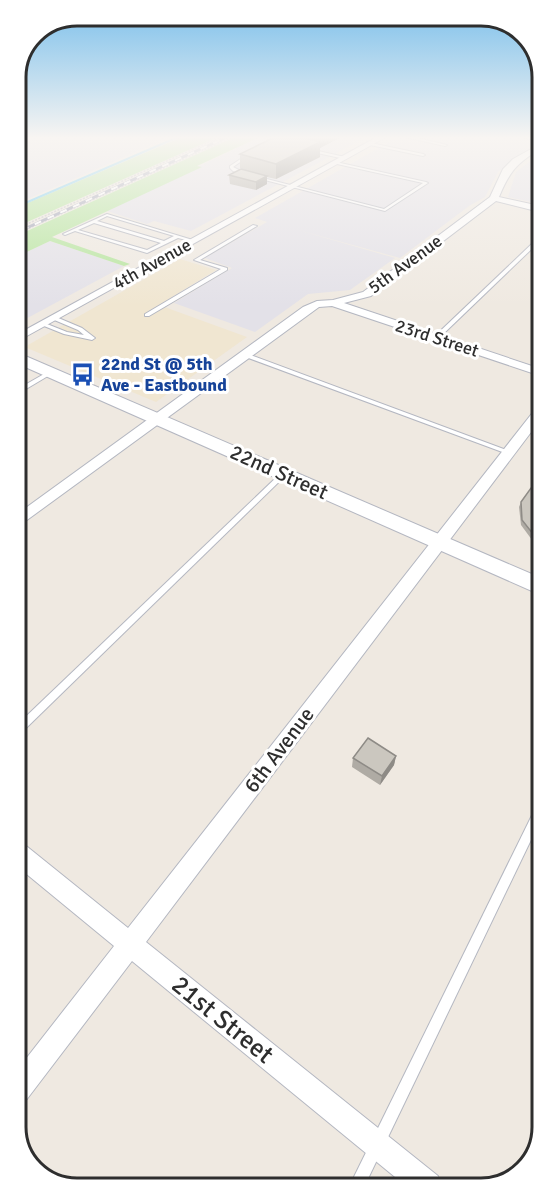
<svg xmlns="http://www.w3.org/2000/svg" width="558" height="1204" font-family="Signika,sans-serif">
	<rect width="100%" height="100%" fill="#efe9e1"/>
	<g fill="#e3e1e8">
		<polygon points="15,137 170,137 16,204"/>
		<polygon points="260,137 367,137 191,231 154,221 147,224 107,211"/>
		<polygon points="398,137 540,137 540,140 498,172 485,197 469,206 400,258 298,230 395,258 350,290 308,294 255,332 174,303 232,268 205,258 267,222 255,218"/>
		<polygon points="540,154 540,204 508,197 516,172"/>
		<polygon points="50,241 124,266 20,322 16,320 16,257"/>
	</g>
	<polygon fill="#f0e6d1" points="180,259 216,270 159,305 247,337 156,402 27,348 28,345"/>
	<g fill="#b6e59e">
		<polygon points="182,137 218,137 16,227 16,208"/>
		<polygon points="235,137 260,137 197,166 202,167 52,237 130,264 124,266 50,241 16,257 16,236"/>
	</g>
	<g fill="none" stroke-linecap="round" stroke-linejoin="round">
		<polyline stroke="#75cff0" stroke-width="2" points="16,207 178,137"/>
		<defs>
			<g id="lane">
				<polygon points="405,137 413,137 447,145 445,146"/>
				<polygon points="524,137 540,139 540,141 526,138"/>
				<polygon points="15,139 29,142 15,148 15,146 23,142 15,141"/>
				<polygon points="371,143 423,154 425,155 423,156 370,145"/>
				<polygon points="309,149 345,157 347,158 345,159 308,151"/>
				<polygon points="248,154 249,156 233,167 247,174 247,176 233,171 230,168 230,166"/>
				<polygon points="336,162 426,182 428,183 385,211 257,178 259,177 384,209 423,183 337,164"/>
				<path d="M107,214L196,241L194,242L178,238L147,253L75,231L65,235L63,234ZM107,216L174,236L164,241L97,221ZM94,223L161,243L147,250L78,230Z"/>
				<polygon points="253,225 257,226 200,260 227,268 227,270 149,316 145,316 145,314 221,269 194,260"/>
				<polygon points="538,238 540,238 540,241 439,338 435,338 435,336"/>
				<polygon points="52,317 56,317 82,328 95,338 92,340 64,334 39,324 42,322 67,332 84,335 78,330 52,319"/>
				<polygon points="245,353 509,451 510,452 509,453 505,453 243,356 242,355"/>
				<polygon points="51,370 53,371 53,373 16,395 16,390"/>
				<polygon points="282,472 286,472 287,474 20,734 17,735 17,725"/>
				<polygon points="542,801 542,817 364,1187 349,1187 538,803"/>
			</g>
			<g id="street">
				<polygon points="377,137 386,137 16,342 16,335"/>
				<path d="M540,144V149C516,164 510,171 499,197L540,206V212L496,201L371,296L344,303L541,369V376L332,306L319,307L16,528V515L303,307L317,301L333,300L363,292L490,197L503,169L513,159Z"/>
				<polygon points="541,406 541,419 146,942 438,1176 442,1186 406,1186 132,961 27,1099 18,1103 18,1069 114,946 18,867 17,843 25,845 128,928 537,407"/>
			</g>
			<polygon id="secondary" points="16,352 541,578 541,595 16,363"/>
		</defs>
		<use href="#lane" stroke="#b4b7c1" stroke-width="2"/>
		<use href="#street" stroke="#b4b7c1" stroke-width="2"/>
		<use href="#secondary" stroke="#b4b7c1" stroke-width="2"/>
		<g stroke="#c9c9c9" stroke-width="1.5" stroke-dasharray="2 1.5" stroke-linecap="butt">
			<polyline points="16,229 220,137"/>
			<polyline points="16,234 233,137"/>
		</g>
		<use href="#lane" fill="#fff" fill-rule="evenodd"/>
		<use href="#street" fill="#fff" fill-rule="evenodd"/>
		<use href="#secondary" fill="#fff" fill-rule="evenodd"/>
		<defs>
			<polyline id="rail-far1" points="22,230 227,137"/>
			<polyline id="rail" points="16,232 25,228"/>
		</defs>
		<use href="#rail-far1" stroke="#a3a6b8" stroke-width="3"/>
		<use href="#rail" stroke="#a3a6b8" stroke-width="4.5"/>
		<use href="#rail-far1" stroke="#fff" stroke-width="2" stroke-dasharray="7" stroke-linecap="butt"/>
		<use href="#rail" stroke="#fff" stroke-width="3" stroke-dasharray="8" stroke-linecap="butt"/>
	</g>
	<g fill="#afaba4">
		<polygon points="273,137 341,137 320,148 320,157 276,179 267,177 267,184 256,190 230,184 229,175 251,172 240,168 240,154"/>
		<polygon points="541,483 541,548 535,544 521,525 519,507 521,502"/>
		<polygon points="396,756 394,765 380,785 352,767 353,758"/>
	</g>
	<g fill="#8e8b86">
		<polygon points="319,137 341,137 320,148 320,157 276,179 276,164 319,143"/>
		<polygon points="267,176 267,184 256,190 256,182"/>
		<polygon points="19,369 24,383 16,388 16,371"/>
		<polygon points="396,756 394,765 380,785 382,776"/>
	</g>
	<g fill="#cbc7bf" stroke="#8e8b86" stroke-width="1.5">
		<polygon points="275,137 301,137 320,142 276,164 240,154"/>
		<polygon points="241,169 267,176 256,182 229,175"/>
		<polygon points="541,483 541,542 537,539 522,520 521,502 531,488"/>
		<polygon points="368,738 396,756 382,776 353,758"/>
	</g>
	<linearGradient id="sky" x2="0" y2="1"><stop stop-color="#7abfeb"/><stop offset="0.45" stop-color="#f8f5f2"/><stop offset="1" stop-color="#f8f5f2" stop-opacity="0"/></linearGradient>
	<rect width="558" height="306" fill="url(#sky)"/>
	<defs>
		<symbol id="bus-bare" viewBox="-9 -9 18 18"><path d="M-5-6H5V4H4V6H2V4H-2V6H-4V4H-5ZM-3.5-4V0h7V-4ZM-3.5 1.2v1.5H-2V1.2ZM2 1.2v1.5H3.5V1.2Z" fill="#1a4fb4" stroke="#fff" stroke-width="2.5" paint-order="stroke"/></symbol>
	</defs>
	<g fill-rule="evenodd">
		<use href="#bus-bare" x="66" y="358" width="33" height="33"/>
	</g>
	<g text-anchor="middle" stroke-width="6" stroke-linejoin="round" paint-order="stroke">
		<g font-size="18" fill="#2e2e2e" stroke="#fff">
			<text transform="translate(152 264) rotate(-29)" y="6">4th Avenue</text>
			<text transform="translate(405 264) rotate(-36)" y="6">5th Avenue</text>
			<text transform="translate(437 338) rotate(18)" y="6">23rd Street</text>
		</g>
		<g font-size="18" font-weight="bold" fill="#164399" stroke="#fff" text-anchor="start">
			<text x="101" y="370">22nd St @ 5th<tspan x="101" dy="21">Ave - Eastbound</tspan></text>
		</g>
		<g font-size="21" fill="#2e2e2e" stroke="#fff">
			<text transform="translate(279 472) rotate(24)" y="7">22nd Street</text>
			<text transform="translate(279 750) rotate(-53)" y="7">6th Avenue</text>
		</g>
		<g font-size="26" fill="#2e2e2e" stroke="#fff">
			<text transform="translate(223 1019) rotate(39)" y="9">21st Street</text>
		</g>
	</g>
	<path d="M0 0H558V1204H0ZM77 26H481A51 51 0 0 1 532 77V1127A51 51 0 0 1 481 1178H77A51 51 0 0 1 26 1127V77A51 51 0 0 1 77 26Z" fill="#fff" fill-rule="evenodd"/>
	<path fill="none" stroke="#2e2e2e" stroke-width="3" d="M77 26H481A51 51 0 0 1 532 77V1127A51 51 0 0 1 481 1178H77A51 51 0 0 1 26 1127V77A51 51 0 0 1 77 26Z"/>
</svg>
